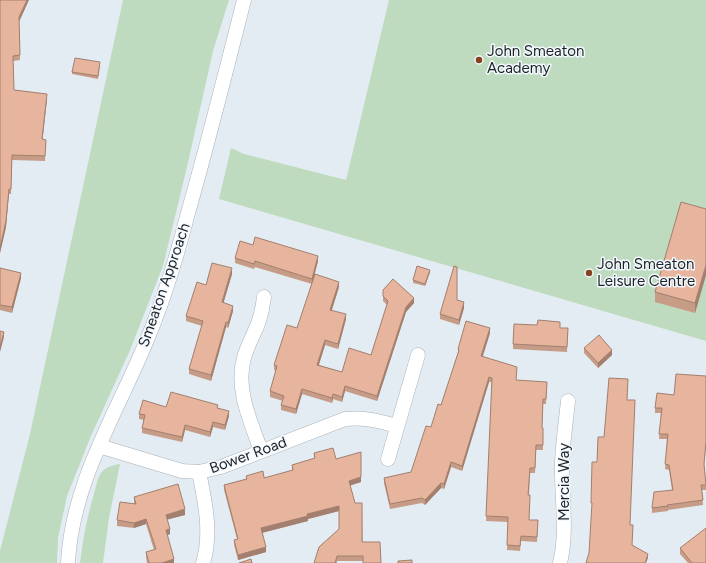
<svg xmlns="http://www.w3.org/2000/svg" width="706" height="563" font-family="Figtree,sans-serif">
	<rect width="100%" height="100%" fill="#e3ecf3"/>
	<g fill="#bfdbbf">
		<polygon points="123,0 229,0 213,51 187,167 163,266 130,350 91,436 67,496 58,538 57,563 0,563 0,551 30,434"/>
		<polygon points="389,0 706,0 706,341 219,199 231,148 244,154 346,180"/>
		<path d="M120,464L109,518L103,563H80C83,539 87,517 94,494C96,487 97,479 101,473C105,467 113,465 120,464Z"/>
	</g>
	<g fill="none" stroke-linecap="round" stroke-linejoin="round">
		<defs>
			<g id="minor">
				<path d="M99,446L182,471L199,472L221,467L345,419C365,417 378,421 397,426"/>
				<path d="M261,451C251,422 235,389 244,358C247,346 253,336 258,324C261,315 263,306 264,297"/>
				<polyline points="388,459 418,355"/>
				<path d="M199,472C205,502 212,533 203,563"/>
				<path d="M68,563C72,475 127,398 156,317C169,283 179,248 188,213C208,143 226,71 244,0"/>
				<path d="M560,563C568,530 561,496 562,462C563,441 566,421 568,401"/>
			</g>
		</defs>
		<use href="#minor" stroke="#aab2b9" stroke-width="15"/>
		<use href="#minor" stroke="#fff" stroke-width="14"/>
	</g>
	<g fill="#c79c87">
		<polygon points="0,0 19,22 20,60 13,61 14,90 47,99 42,139 46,140 45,161 12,160 11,194 9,194 6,227 0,253"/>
		<polygon points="100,65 98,79 72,74 72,72"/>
		<polygon points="706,209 706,275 695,313 655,302 655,292"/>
		<polygon points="253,245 318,261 312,284 255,267 254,269 235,263 235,258"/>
		<polygon points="0,268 21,278 12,313 0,310"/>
		<polygon points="430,272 425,286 413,283 413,280"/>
		<polygon points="232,274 223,303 233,311 228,328 226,327 211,381 189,374 189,369 202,326 186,321 186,316 206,285"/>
		<polygon points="339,287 332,310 346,319 338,349 325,345 319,365 342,372 371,355 387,305 383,301 383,290 414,303 406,312 377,401 345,391 342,402 333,399 332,403 302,394 296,414 281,410 281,405 283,401 270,397 270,391 276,371 274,370 274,365 297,328"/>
		<polygon points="457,300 464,308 459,325 440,319 440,314"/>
		<polygon points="560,328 568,328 567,352 513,349 513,344"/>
		<polygon points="490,333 483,356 516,380 547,386 546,404 543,404 542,428 543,428 543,450 536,450 535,473 530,473 529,495 529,520 538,520 537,542 521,541 520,551 507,550 508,522 486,521 492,382 489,382 462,471 451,467 444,489 441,488 425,505 422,503 390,509 384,483 384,478 411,472 441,405 458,354 458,349"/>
		<polygon points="584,348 612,355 598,368 584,353"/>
		<polygon points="706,376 706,446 704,466 706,481 706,490 702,490 703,505 668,510 668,511 652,513 652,508 672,490 669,470 665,469 667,439 659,439 661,413 655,413 655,408 674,395"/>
		<polygon points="166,407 218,408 229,416 225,430 213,427 210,437 185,430 182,442 142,433 142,428 144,420 139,419 139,414"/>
		<polygon points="314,453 336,459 361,482 350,485 355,503 362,503 363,561 337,561 337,563 314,563 339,529 339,511 308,519 308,521 262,533 266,552 238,560 234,545 234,540 237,539 224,490 224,485 246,479 246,476 264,478 292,471 292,465 314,459"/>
		<polygon points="134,497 185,515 167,519 170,534 167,535 174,563 147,563 146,557 146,552 154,550 146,524 134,528 117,526 117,520 134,504"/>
		<polygon points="680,548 706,563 688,563 680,554"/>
	</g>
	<g fill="#a27f6e">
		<polygon points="27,0 29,0 19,22 19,17"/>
		<polygon points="47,94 47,99 42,145 42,139"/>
		<polygon points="9,189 6,227 0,253 0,248"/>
		<polygon points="318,256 318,261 312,284 312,279"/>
		<polygon points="706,265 706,275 695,313 695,303"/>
		<polygon points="232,268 232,274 222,308 222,302"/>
		<polygon points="430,270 430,272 425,286 425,284"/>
		<polygon points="21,273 21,278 12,313 12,307"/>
		<polygon points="339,282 339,287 330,315 330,310"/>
		<polygon points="414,298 414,303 406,312 377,401 377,396 406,307"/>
		<polygon points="464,302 464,308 459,325 459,320"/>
		<polygon points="233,306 233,311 228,328 228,323"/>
		<polygon points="346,314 346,319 338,349 338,344"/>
		<polygon points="226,322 226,327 211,381 211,375"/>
		<polygon points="490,328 490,333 481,361 481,356"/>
		<polygon points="4,332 4,337 0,352 0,347"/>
		<polygon points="325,340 325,345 317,370 317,365"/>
		<polygon points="612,350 612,355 598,368 598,363"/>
		<polygon points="489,377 489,382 462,471 462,466"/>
		<polygon points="345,386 345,391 342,402 342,397"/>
		<polygon points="302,389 302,394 296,414 296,409"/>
		<polygon points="333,394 333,399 332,403 332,398"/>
		<polygon points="229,411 229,416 225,430 225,425"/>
		<polygon points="213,422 213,427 210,437 210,432"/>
		<polygon points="185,425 185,430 182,442 182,437"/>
		<polygon points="451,462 451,467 444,489 444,484"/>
		<polygon points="361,477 361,482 349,486 349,481"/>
		<polygon points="441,483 441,488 425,505 425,500"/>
		<polygon points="339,506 339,511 308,519 308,521 261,533 261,528 307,514"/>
		<polygon points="185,509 185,515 166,520 166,515"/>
		<polygon points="146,519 146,524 134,528 134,523"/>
		<polygon points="170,529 170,534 166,536 166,530"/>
		<polygon points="266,547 266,552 238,560 238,555"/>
		<polygon points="648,554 648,558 646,563 645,563"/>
		<polygon points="174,559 174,563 162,563"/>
	</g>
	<g fill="#e7b59d" stroke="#a27f6e">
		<polygon points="0,0 27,0 19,17 20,55 13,56 14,90 47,94 42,139 46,140 45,156 12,155 11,189 9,189 6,221 0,248"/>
		<polygon points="75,58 100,62 98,76 72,72"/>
		<polygon points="681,202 706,209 706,265 695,303 655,292"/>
		<polygon points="255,237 318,256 312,279 255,261 254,264 235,258 240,241 253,245"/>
		<polygon points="212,263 232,268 222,302 233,306 228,323 226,322 211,375 189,369 203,321 186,316 197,282 206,285"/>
		<polygon points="417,266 430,270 425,284 413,280"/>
		<polygon points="454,266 457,267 457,300 464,302 459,320 440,314"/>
		<polygon points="0,268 21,273 12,307 0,305"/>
		<polygon points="315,274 339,282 330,310 346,314 338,344 325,340 317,365 342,372 349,348 371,355 388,301 383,296 383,290 393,279 414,298 406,307 377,396 345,386 342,397 333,394 332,398 302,389 296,409 281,405 284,396 270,391 277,366 274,365 287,325 297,328"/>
		<polygon points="538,320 560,322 560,328 568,328 567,347 513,344 514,324 537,325"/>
		<polygon points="466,321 490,328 481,356 517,367 516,380 547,382 546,399 543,399 542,428 543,428 543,445 536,445 535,468 530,468 528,495 530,495 529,520 538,520 537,537 521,536 520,546 507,545 508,517 486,516 492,378 489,377 462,466 451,462 444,484 441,483 425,500 422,498 390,504 384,478 411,472 426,426 431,427 438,404 441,405 459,350 458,349"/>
		<polygon points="0,331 4,332 0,347"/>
		<polygon points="599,335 612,350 598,363 584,348"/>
		<polygon points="676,374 706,376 706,441 704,464 706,485 701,485 703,500 667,505 668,506 652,508 654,492 673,490 669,465 665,464 668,434 659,434 662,408 655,408 657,393 674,395"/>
		<polygon points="609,378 628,379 627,400 635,400 630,525 633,525 632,545 648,554 645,563 586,563 589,553 592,503 591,503 592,462 597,462 598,437 604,437"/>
		<polygon points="171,392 218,405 217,408 229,411 225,425 213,422 210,432 185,425 182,437 142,428 145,415 139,414 143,400 166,407"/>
		<polygon points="333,448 336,459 361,452 361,477 349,481 355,503 362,503 362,542 380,542 381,563 363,563 363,556 337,556 335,563 314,563 319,547 339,529 339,506 307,514 308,516 261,528 266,547 238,555 234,540 238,539 224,485 247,479 246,476 263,471 264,478 293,470 292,465 315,458 314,453"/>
		<polygon points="178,484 185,509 166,515 170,529 166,530 174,559 162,563 149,563 146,552 156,549 146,519 134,523 117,520 120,502 136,504 134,497"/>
		<polygon points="706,528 706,563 692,563 680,548"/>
		<polygon points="251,559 252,563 239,563"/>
		<polygon points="412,560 412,563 398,563 398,561"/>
	</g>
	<g fill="#87411c" stroke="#f2f9ff" stroke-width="1.5">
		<circle cx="479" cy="60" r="4"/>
		<circle cx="589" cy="273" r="4"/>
	</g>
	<g text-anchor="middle" stroke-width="3" stroke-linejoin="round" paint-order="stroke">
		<g font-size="15" fill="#1e2124" stroke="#f2f9ff" text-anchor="start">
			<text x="487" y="56">John Smeaton<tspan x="487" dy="17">Academy</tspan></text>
			<text x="597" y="269">John Smeaton<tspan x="597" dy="17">Leisure Centre</tspan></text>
		</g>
		<g font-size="15" fill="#1e2124" stroke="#f2f9ff">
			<text transform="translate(164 285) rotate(-71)" y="5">Smeaton Approach</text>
			<text transform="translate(248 455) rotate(-20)" y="5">Bower Road</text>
			<text transform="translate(564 482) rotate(-90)" y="5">Mercia Way</text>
		</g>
	</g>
</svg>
